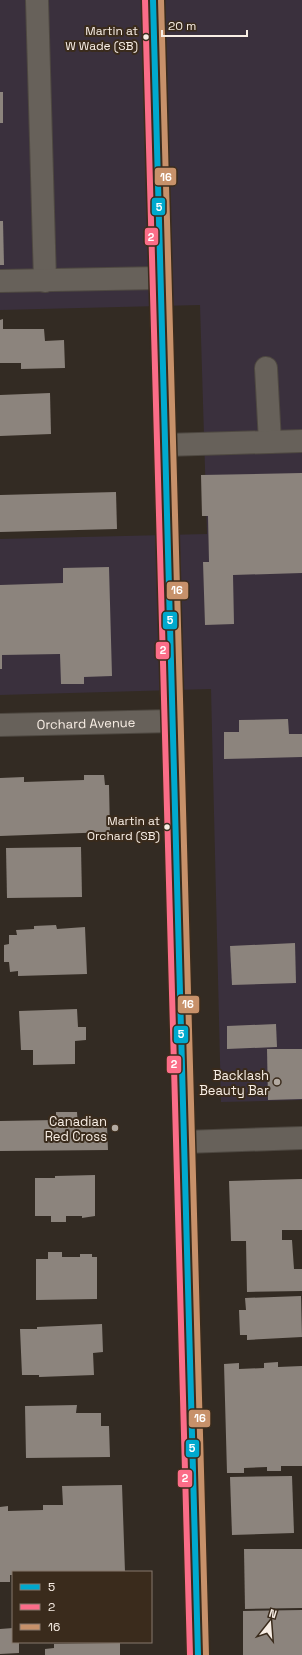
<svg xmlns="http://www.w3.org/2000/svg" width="302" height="1655" font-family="'Space Grotesk',sans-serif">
	<rect width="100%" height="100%" fill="#332b23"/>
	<polygon fill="#3a303d" points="0,0 302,0 302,1100 221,1102 211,689 0,695 0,539 207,534 200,305 0,310"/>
	<g fill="#8c847d">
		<rect x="0" y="92" width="3" height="31"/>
		<polygon points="0,221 3,221 4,265 0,265"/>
		<polygon points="3,319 3,329 44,329 45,341 64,340 65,368 21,369 21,363 0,363 0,320"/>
		<polygon points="50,393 51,434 0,436 0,395"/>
		<polygon points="302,473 302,573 233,575 234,624 205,625 203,562 209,562 208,516 202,516 201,475"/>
		<polygon points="116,492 117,529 0,532 0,495"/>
		<polygon points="109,567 112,676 84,677 84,684 61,684 60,654 2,655 2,669 0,669 0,585 63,583 63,568"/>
		<polygon points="288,719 289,734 302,734 302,757 224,759 224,732 239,732 239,720"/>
		<polygon points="84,775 104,775 105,785 109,785 110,832 0,836 0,778 24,777 24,782 84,780"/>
		<polygon points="81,847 82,897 7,898 6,848"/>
		<polygon points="56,925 57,929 85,927 87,974 18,976 18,971 10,972 9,962 4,962 4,945 9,944 9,935 17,935 16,930 34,929 34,926"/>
		<polygon points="295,943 296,983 232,985 230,946"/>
		<polygon points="77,1009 78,1027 86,1027 86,1040 75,1041 75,1064 33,1065 33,1050 21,1050 19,1011"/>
		<polygon points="276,1024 277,1047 227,1049 227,1026"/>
		<polygon points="267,1049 302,1049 302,1099 268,1100"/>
		<polygon points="56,1112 77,1112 78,1127 107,1126 108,1150 0,1151 0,1121 56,1120"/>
		<polygon points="95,1175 95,1216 82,1218 82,1216 66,1216 66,1222 51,1222 51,1216 35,1216 35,1178 55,1178 55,1176"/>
		<polygon points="302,1179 302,1230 282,1230 282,1240 276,1240 292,1240 294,1269 302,1269 302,1291 247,1292 246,1241 231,1241 229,1181"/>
		<polygon points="48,1252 62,1252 62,1257 80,1257 80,1254 92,1254 92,1257 97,1257 97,1299 36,1300 36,1259 48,1259"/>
		<polygon points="301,1296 302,1337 247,1340 247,1335 240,1335 239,1310 246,1310 245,1298"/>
		<polygon points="102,1324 103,1352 93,1353 94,1375 39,1377 39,1375 22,1375 20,1329 37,1329 37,1327"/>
		<polygon points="278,1362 278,1367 302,1366 302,1466 281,1466 281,1471 267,1471 267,1467 244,1468 244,1473 227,1473 224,1364 239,1363 239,1369 264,1368 264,1363"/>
		<polygon points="77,1405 76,1413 101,1413 101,1426 109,1426 110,1457 26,1458 25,1406"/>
		<polygon points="292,1476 294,1533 232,1535 230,1477"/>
		<polygon points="122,1485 125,1572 13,1572 13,1575 10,1575 10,1582 0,1582 0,1507 8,1506 8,1511 43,1510 43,1505 63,1505 62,1486"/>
		<polygon points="244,1549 302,1549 302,1608 245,1609"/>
		<polygon points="302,1610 302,1655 243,1655 243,1611"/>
		<polygon points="13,1628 13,1642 19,1642 19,1653 0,1654 0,1629"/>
		<polygon points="120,1643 120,1655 45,1655 45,1649 54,1648 54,1644"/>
	</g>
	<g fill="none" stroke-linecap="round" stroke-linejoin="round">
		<defs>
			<g id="minor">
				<polyline points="37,0 45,281"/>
				<polyline points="0,281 160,278"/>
				<polyline points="266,368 270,442"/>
				<polyline points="165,445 302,441"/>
				<path id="s1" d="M0,725L172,721"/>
				<polyline points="184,1142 302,1138"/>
			</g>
			<polyline id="major" points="153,0 198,1655"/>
		</defs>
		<use href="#minor" stroke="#4e4841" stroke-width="24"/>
		<use href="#major" stroke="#4e4841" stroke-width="24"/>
		<use href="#minor" stroke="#67615a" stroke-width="22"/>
		<use href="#major" stroke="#6e625d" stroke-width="22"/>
		<defs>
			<polyline id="bus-1" points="153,0 198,1655"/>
			<polyline id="bus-2" points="145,0 190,1655"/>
			<polyline id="bus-3" points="161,0 206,1655"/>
		</defs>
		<use href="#bus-1" stroke="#3a2b1c" stroke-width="9"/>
		<use href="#bus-2" stroke="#3a2b1c" stroke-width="9"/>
		<use href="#bus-3" stroke="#3a2b1c" stroke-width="9"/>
		<use href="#bus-1" stroke="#00a9ce" stroke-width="6"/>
		<use href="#bus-2" stroke="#fb6d88" stroke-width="6"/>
		<use href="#bus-3" stroke="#c7916a" stroke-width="6"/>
	</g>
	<g fill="#f8eee5" stroke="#3a2b1c" stroke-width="1.5">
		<circle cx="146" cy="37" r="3.5"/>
		<circle cx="167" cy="827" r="3.5"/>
	</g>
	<g fill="#b3aaa1" stroke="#3a2b1c" stroke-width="1.5">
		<circle cx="277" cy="1082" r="4"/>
		<circle cx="115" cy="1128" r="4"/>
	</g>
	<g text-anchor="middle" stroke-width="4" stroke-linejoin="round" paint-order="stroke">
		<g font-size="12" fill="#f8eee5" stroke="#3a2b1c" text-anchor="end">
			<text x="138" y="35">Martin at<tspan x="138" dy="15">W Wade (SB)</tspan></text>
			<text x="160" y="825">Martin at<tspan x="160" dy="15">Orchard (SB)</tspan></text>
		</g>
		<g font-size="13" fill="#f8eee5" stroke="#3a2b1c">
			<text dy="5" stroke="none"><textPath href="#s1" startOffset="86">Orchard Avenue</textPath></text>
		</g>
		<g font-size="13" fill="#f8eee5" stroke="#3a2b1c" text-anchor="end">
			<text x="269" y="1080">Backlash<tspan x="269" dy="15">Beauty Bar</tspan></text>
			<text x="107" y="1126">Canadian<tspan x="107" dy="15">Red Cross</tspan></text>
		</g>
	</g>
	<g stroke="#3a2b1c" stroke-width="1.5">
		<rect x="154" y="167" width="23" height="19" rx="4" fill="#c7916a"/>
		<rect x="151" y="197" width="15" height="19" rx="4" fill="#00a9ce"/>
		<rect x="144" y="227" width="15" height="19" rx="4" fill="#fb6d88"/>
		<rect x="166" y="581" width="23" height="19" rx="4" fill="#c7916a"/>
		<rect x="162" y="611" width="16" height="19" rx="4" fill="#00a9ce"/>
		<rect x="155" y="641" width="15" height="19" rx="4" fill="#fb6d88"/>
		<rect x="177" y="995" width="23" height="19" rx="4" fill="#c7916a"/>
		<rect x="173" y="1025" width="16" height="19" rx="4" fill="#00a9ce"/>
		<rect x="166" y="1055" width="16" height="19" rx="4" fill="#fb6d88"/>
		<rect x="188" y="1409" width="23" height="19" rx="4" fill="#c7916a"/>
		<rect x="185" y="1439" width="15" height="19" rx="4" fill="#00a9ce"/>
		<rect x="177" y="1469" width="16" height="19" rx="4" fill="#fb6d88"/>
	</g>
	<g font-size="11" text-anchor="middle" font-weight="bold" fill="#fff">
		<text x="166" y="181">16</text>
		<text x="159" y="211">5</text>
		<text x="151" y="241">2</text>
		<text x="177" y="594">16</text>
		<text x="170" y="624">5</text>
		<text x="163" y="654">2</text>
		<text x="188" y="1008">16</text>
		<text x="181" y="1038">5</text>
		<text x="174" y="1068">2</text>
		<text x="200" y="1422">16</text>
		<text x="192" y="1452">5</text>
		<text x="185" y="1482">2</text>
	</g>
	<rect x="12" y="1571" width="140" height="72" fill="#3a2b1c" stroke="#86796c"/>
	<rect x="20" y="1584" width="20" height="6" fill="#00a9ce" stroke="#86796c"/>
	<text x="48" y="1591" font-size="12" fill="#f8eee5">5</text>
	<rect x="20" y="1604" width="20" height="6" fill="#fb6d88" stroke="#86796c"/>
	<text x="48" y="1611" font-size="12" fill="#f8eee5">2</text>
	<rect x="20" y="1624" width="20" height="6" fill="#c7916a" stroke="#86796c"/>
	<text x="48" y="1631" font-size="12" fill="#f8eee5">16</text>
	<g transform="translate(270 1623) rotate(17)" stroke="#3a2b1c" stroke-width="3" paint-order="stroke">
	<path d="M0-3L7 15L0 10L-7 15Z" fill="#f8eee5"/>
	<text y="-6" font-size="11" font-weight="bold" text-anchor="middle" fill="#f8eee5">N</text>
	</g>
	<path d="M162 30v6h85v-6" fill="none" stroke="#f8eee5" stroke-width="2"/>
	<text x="168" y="30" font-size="12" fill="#f8eee5" stroke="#3a2b1c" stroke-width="3" paint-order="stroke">20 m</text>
</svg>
